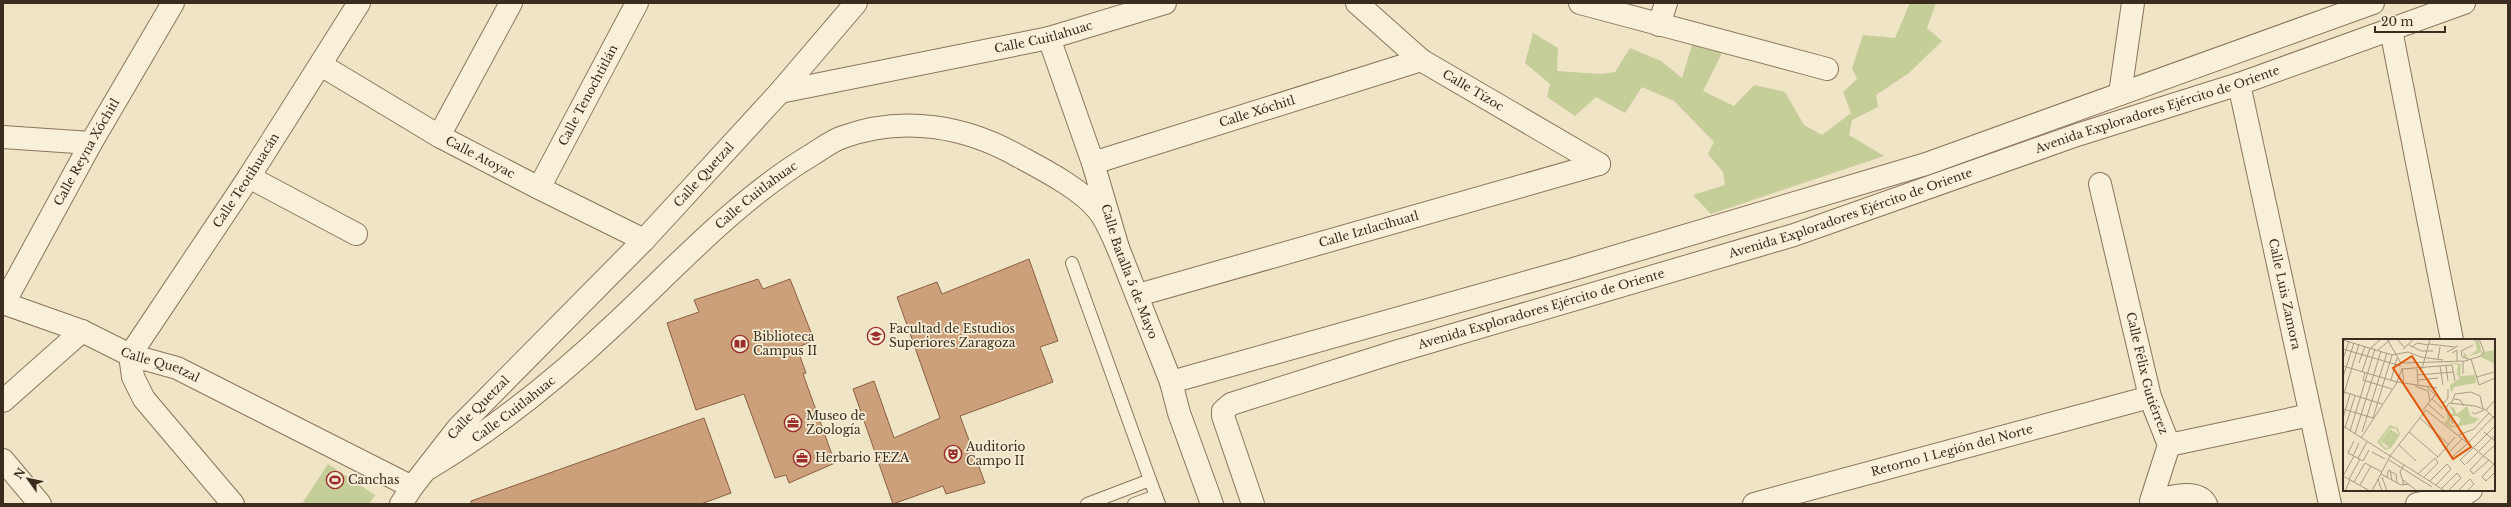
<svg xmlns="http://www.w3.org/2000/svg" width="2511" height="507" font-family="'Libre Baskerville',serif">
	<rect width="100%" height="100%" fill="#efe4c6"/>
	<g fill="#c5cd99">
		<polygon points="1910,3 1936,3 1927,28 1942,41 1909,73 1876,95 1878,107 1852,120 1849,135 1884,156 1711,214 1693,195 1725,185 1723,172 1708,154 1714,142 1674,101 1642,87 1625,113 1596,97 1575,116 1547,97 1550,84 1525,63 1533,33 1558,48 1557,71 1601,74 1615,72 1630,48 1661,61 1682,78 1692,45 1722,53 1703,91 1734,106 1754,85 1785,92 1804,125 1822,135 1851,113 1843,92 1857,79 1852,68 1863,35 1895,38"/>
		<polygon points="328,464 375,495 369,504 302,504"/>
	</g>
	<g fill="#cda07c" stroke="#896041">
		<polygon points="1029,259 1058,341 1040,347 1053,382 960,416 985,483 946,494 943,486 893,504 853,389 874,381 894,438 940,418 897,297 937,282 942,294"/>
		<polygon points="758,279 763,289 790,279 814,340 797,348 806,373 803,374 835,463 789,483 786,475 775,478 744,394 696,410 667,323 699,312 694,300"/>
		<polygon points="704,418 731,493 701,504 471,504 471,501"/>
	</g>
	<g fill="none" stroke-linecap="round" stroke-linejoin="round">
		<defs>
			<g id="service">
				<polyline points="1072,263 1150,480"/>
				<polyline points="1087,504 1150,480 1159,504"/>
				<polyline points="1134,504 1156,496"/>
			</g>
			<g id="minor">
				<path id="s1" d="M1357,3L1421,60L1599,164"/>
				<polyline points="1580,3 1827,69"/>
				<polyline points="1659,25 1666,3"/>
				<polyline points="2391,30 2452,340"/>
				<path id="s2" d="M1049,38L1093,163L1118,248L1171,382"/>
				<path id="s3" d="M321,65L439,136L539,188L644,240"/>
				<path id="s4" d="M2239,84L2330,504"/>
				<path id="s5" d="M780,92L1049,38L1165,3"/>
				<polyline points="2120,94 2133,3"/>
				<polyline points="439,136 511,3"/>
				<polyline points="3,137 91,143"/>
				<path id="s6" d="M1093,163L1421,60"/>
				<polyline points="249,177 356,234"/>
				<path id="s7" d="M2100,184L2150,397L2169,445L2151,501C2166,499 2196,487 2206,504"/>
				<path id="s8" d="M539,188L637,3"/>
				<path id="s9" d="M1138,295L1599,164"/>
				<path id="s10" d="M3,303L82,331L130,355L177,368L412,487"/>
				<path id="s11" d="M4,303L91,143L173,3"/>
				<polyline points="3,401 82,331"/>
				<polyline points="2169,445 2310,415"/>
				<polyline points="3,460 40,504"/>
				<path id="s12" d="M429,468C496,428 558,378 615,324C678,265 739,198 813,154C823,148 833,140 843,137C903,115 966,126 1020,157C1044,170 1081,189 1098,210C1107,221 1112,235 1118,248"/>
				<path id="s13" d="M233,504L144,399L133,377L130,355L249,177L359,3"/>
				<path id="s14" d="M401,504L412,487L458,428L644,240L780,92L856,3"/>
				<path id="s15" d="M1754,504L2150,397"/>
				<polyline points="2417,504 2465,494 2471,490"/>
			</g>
			<g id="tertiary">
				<polyline points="1212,504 1179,413 1171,382 1570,270 1926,164 2373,3"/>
				<path id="s16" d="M1253,504L1223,416V411L1231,404L1395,352L1794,235L2077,135L2239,84L2464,3"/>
			</g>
		</defs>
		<use href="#service" stroke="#8a755b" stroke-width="14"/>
		<use href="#minor" stroke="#8a755b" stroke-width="24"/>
		<use href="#tertiary" stroke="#8a755b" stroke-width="24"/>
		<use href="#service" stroke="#f9f0d9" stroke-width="12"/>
		<use href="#minor" stroke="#f9f0d9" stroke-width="22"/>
		<use href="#tertiary" stroke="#f9f0d9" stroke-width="22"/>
	</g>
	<defs>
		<symbol id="university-ring" viewBox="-11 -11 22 22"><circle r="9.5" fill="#f6edd5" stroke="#992d2b" stroke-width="1.5"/><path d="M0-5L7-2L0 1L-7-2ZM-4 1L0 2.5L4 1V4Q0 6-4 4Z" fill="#992d2b"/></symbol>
		<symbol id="library-ring" viewBox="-11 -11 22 22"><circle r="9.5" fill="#f6edd5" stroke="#992d2b" stroke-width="1.5"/><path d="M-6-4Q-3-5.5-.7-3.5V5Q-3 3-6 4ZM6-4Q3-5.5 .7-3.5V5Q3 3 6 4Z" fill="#992d2b"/></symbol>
		<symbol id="office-ring" viewBox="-11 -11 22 22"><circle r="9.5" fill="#f6edd5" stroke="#992d2b" stroke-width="1.5"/><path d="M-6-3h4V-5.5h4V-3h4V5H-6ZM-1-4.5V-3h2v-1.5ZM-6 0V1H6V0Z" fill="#992d2b"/></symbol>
		<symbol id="theatre-ring" viewBox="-11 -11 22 22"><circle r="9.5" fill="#f6edd5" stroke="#992d2b" stroke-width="1.5"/><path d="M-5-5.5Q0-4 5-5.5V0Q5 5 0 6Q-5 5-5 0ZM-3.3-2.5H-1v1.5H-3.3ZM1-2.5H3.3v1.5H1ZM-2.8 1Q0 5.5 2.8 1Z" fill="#992d2b"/></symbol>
		<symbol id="stadium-ring" viewBox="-11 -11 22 22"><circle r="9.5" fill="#f6edd5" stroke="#992d2b" stroke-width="1.5"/><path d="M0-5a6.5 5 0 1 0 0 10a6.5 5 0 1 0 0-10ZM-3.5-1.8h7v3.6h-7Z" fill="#992d2b"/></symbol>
	</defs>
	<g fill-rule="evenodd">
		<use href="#university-ring" x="866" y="326" width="20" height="20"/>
		<use href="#library-ring" x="730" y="334" width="20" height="20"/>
		<use href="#office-ring" x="783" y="413" width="20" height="20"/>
		<use href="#theatre-ring" x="943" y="444" width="20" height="20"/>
		<use href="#office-ring" x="792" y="448" width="20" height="20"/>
		<use href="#stadium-ring" x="325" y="470" width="20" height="20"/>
	</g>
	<g text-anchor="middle" stroke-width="3.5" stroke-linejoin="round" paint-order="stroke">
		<g font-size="12" fill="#3a2d1f" stroke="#f6edd5">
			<text dy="4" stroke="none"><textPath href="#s5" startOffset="269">Calle Cuitlahuac</textPath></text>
			<text dy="4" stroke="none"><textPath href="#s1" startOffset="146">Calle Tízoc</textPath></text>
			<text dy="4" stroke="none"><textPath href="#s8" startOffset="105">Calle Tenochtitlán</textPath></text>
			<text dy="4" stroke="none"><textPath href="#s16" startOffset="1081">Avenida Exploradores Ejército de Oriente</textPath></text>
			<text dy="4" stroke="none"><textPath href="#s6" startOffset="172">Calle Xóchitl</textPath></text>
			<text dy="4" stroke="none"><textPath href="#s11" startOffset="172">Calle Reyna Xóchitl</textPath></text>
			<text dy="4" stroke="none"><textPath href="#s3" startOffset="184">Calle Atoyac</textPath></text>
			<text dy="4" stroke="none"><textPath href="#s14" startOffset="448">Calle Quetzal</textPath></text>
			<text dy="4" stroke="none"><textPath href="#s13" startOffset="394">Calle Teotihuacán</textPath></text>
			<text dy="4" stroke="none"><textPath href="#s12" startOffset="427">Calle Cuitlahuac</textPath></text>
			<text dy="4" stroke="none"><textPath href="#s16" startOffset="757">Avenida Exploradores Ejército de Oriente</textPath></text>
			<text dy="4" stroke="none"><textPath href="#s9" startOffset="240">Calle Iztlacihuatl</textPath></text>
			<text dy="4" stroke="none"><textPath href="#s2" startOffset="247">Calle Batalla 5 de Mayo</textPath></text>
			<text dy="4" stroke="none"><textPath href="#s4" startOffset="215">Calle Luis Zamora</textPath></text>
			<text dy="4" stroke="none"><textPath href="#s16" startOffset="433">Avenida Exploradores Ejército de Oriente</textPath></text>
			<text dy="4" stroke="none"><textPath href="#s10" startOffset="169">Calle Quetzal</textPath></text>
			<text dy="4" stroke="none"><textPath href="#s7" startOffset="195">Calle Félix Gutiérrez</textPath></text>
			<text dy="4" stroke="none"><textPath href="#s14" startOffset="124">Calle Quetzal</textPath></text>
			<text dy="4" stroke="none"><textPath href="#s12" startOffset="103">Calle Cuitlahuac</textPath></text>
			<text dy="4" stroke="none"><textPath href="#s15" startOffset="205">Retorno 1 Legión del Norte</textPath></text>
		</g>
		<g font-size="12" fill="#3a2d1f" stroke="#f6edd5" text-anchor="start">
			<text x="889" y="333">Facultad de Estudios<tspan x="889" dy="14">Superiores Zaragoza</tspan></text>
			<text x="753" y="341">Biblioteca<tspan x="753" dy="14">Campus II</tspan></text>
			<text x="806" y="420">Museo de<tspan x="806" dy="14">Zoología</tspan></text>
			<text x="966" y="451">Auditorio<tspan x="966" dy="14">Campo II</tspan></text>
			<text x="815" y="462">Herbario FEZA</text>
			<text x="348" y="484">Canchas</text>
		</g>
	</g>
	<g transform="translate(2343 339)">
		<rect width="152" height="152" fill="#efe4c6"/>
		<path d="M128,0H135L139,13L121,19L120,12L125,18L134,11L132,2ZM152,11V32L150,24L138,18L141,13ZM103,23L118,25L117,37L132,36L133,44L111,48L108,54L107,46L116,40L115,36L111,35H114L115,26ZM106,66L111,69L114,75L124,67L127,77L136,80L131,84L108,89L101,84L105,80L103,74L107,80V86L114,87L118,81L114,77H108L110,73ZM47,86L55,89L57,96L48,109L42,111L34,103ZM47,89L53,90L56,96L47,90L38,102L46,108L42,109L37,102Z" fill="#c5cd99" fill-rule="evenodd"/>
		<path fill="none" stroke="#a79b83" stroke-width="1" d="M44,0L58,24M54,0L62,9M136,0L141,12M0,1L49,16L65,13L78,18L100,21M86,5L112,8M66,6L78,12H90M69,8L74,4L85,6M28,9L38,0M0,10L58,27M60,10L71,0M35,11L48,0M104,13L115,7M109,14L114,11V22M0,20L6,2M95,20L97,8M126,20L119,18L118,12L130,6M128,20L136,46L152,39M16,24L22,7M58,24L122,22L138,17L141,12M0,27L54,43L94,49M97,27L100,46M103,27L105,42M59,29L61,43M74,30L75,46M79,30L87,0M19,33L27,9M22,33L20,41L49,50M120,35V22M74,36L110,33M0,38L11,4M134,38L151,33M48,41L54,19M75,41L95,39M72,47L85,52L87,62M84,48L101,64M1,53L39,65M0,58L16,5M89,60L100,70M111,60L117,61L121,67M101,64L105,59V50M85,65L101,79M108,65L112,55L128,53L137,57L140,70M101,67L110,85M103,69L106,64L132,67L143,71L152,80M0,70L30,79L49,16M80,71L92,56M143,71L152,61M129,73L132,75L141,71M0,79L7,55M77,79L105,105M0,87L102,152M2,89L12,57M7,92L32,10M19,93L44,14M66,93L95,118M141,93L152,102M12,95L38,12M116,96L131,90L146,74M18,99L53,45L59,30L109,26L112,42M119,100L105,114L109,118L124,105M11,102L5,114L20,122L26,111M125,104L152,76M56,106L73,122M131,108L152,87M136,112L152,96M29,113L42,120M141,116L152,106M10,117L16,104M140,117L127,131L130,135L146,121M15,119L24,103M94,119L112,98M46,121L89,148M123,125L135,113M151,125L139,138L143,142L152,133M122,126L117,121L130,109M48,133L53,135L54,144M38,135L58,146L66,145M75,135L92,119L95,124L81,138M0,137L27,152M0,137L11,117M39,138L44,152M44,139L45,132L47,131L49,141M6,140L17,120M35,140L39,152M60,141L74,152M87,142L104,125L108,130L93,146M11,143L22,124L39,133M17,146L28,127M61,146L57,133L61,126M99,149L114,134L118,139L105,152M2,152L7,141M29,152L47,117L83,71L152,126M115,152L127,140L131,145L124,152"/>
		<path fill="#df570d" fill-opacity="0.15" stroke="#df570d" stroke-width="2" d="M69,17L128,108L110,120L50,29Z"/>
		<rect width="152" height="152" fill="none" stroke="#3a2d1f" stroke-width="2"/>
	</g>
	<rect width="2511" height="507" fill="none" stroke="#3a2d1f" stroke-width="8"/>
	<g transform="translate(28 479) rotate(303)" stroke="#f6edd5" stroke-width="3" paint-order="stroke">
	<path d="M0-3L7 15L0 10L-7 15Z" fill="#3a2d1f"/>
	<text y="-6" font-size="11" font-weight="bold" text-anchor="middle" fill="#3a2d1f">N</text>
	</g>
	<path d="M2375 26v6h70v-6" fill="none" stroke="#3a2d1f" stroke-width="2"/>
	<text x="2381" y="26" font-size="12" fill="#3a2d1f" stroke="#f6edd5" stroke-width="3" paint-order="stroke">20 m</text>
</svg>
